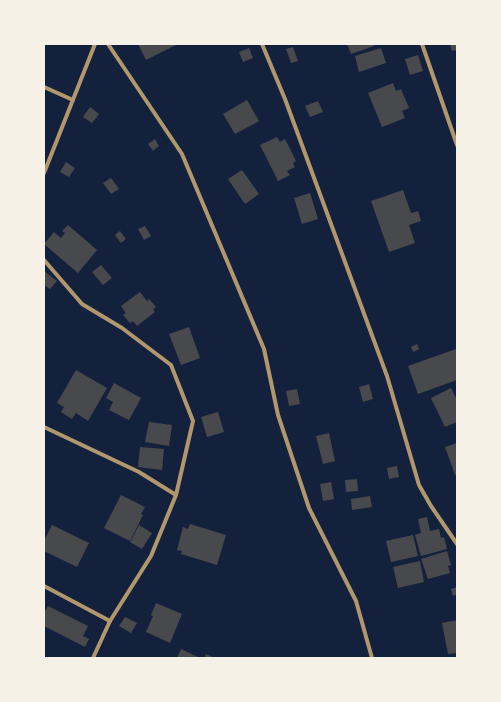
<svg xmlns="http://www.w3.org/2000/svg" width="501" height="702" font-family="Montserrat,sans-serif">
	<rect width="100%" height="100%" fill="#14213d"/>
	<g fill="#48494c">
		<polygon points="138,44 178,44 146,60"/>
		<polygon points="347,44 373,44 374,46 351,54"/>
		<polygon points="450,44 457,44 457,50 452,51"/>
		<polygon points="293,47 298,61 291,63 286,49"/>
		<polygon points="249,48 253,58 243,62 239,52"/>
		<polygon points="381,48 386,63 359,72 355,56"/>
		<polygon points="418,55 423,71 410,75 405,59"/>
		<polygon points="393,83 396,91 401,89 409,108 402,111 405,118 382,127 368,93"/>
		<polygon points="247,100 259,121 235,134 223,114"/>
		<polygon points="318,101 323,112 310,117 305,106"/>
		<polygon points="90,107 99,114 92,123 83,117"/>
		<polygon points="277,137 280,142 285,139 296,161 293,163 295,167 287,171 290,175 278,181 260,145"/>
		<polygon points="155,139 159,146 153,151 148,144"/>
		<polygon points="66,162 75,168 69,177 60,172"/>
		<polygon points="242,170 259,194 245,204 228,179"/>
		<polygon points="111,178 119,189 111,194 103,183"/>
		<polygon points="403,190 411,213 418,211 421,221 409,225 415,243 389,252 371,201"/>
		<polygon points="310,193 318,219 302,224 294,198"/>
		<polygon points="68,225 97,250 78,273 44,244 54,232 61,238 65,233 62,231"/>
		<polygon points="145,226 151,236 144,240 138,229"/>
		<polygon points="120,231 126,239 121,243 115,235"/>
		<polygon points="101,265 112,278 103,285 92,272"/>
		<polygon points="44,271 57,281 50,289 44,285"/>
		<polygon points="140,292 147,301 149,299 156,307 153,309 155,312 137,326 133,321 130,323 123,315 126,313 121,306"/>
		<polygon points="189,327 200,358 181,365 169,334"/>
		<polygon points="417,344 419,349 413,352 411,347"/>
		<polygon points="456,349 457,380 418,394 408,366"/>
		<polygon points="76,370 107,388 88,421 76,413 72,419 61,412 64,407 57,403"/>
		<polygon points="114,383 141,398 129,420 109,410 113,402 106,398"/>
		<polygon points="369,384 373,399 363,402 359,387"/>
		<polygon points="451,388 457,400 457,422 445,427 431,398"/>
		<polygon points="297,389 300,404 289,406 286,391"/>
		<polygon points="218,412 224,432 207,437 201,417"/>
		<polygon points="149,422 172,425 169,446 145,442"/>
		<polygon points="329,433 335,461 323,464 316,436"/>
		<polygon points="457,443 457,474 455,475 445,447"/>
		<polygon points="140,447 164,449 162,470 138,467"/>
		<polygon points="397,466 399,477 389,479 387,468"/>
		<polygon points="357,479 358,491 346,492 345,480"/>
		<polygon points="331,482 334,499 323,501 320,484"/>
		<polygon points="121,495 145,507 141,514 143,515 130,541 104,528"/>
		<polygon points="370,496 372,507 352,510 351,499"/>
		<polygon points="427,517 430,531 439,529 441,538 444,537 447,549 421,556 415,535 421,533 418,519"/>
		<polygon points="190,524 226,535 217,565 181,554 182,551 177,550 183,527 188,529"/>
		<polygon points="52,525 89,543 77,567 44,551 44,541"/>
		<polygon points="139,525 152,533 142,549 130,542"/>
		<polygon points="413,535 418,556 391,562 386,541"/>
		<polygon points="447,551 451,565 448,566 450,573 428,579 421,559"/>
		<polygon points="420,561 424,582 398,588 393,567"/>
		<polygon points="457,587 457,594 453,596 451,589"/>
		<polygon points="156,603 182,614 170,643 146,632 153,616 151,615"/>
		<polygon points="48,606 88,626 83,636 89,639 85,647 44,626 44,613"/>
		<polygon points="125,617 137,623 131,633 119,626"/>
		<polygon points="457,620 457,653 448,654 442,623"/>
		<polygon points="181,649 200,658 177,658"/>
		<polygon points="206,654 215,658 204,658"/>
	</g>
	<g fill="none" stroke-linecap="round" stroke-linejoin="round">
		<g stroke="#b1986c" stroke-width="4">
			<polyline points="108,44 182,154 264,349 278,415 309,508 356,601 372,658"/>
			<polyline points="262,44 285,99 387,376 419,485 431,506 457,544"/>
			<polyline points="422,44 457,145"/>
			<polyline points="44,87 73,100"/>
			<polyline points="44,173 95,44"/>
			<polyline points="44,260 82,304 122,328 171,365 193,421 176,495 151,556 110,621 93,658"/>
			<polyline points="44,427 139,472 176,495"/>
			<polyline points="44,586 110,621"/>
		</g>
	</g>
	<rect width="501" height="702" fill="none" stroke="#f6f1e7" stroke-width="90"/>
</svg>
